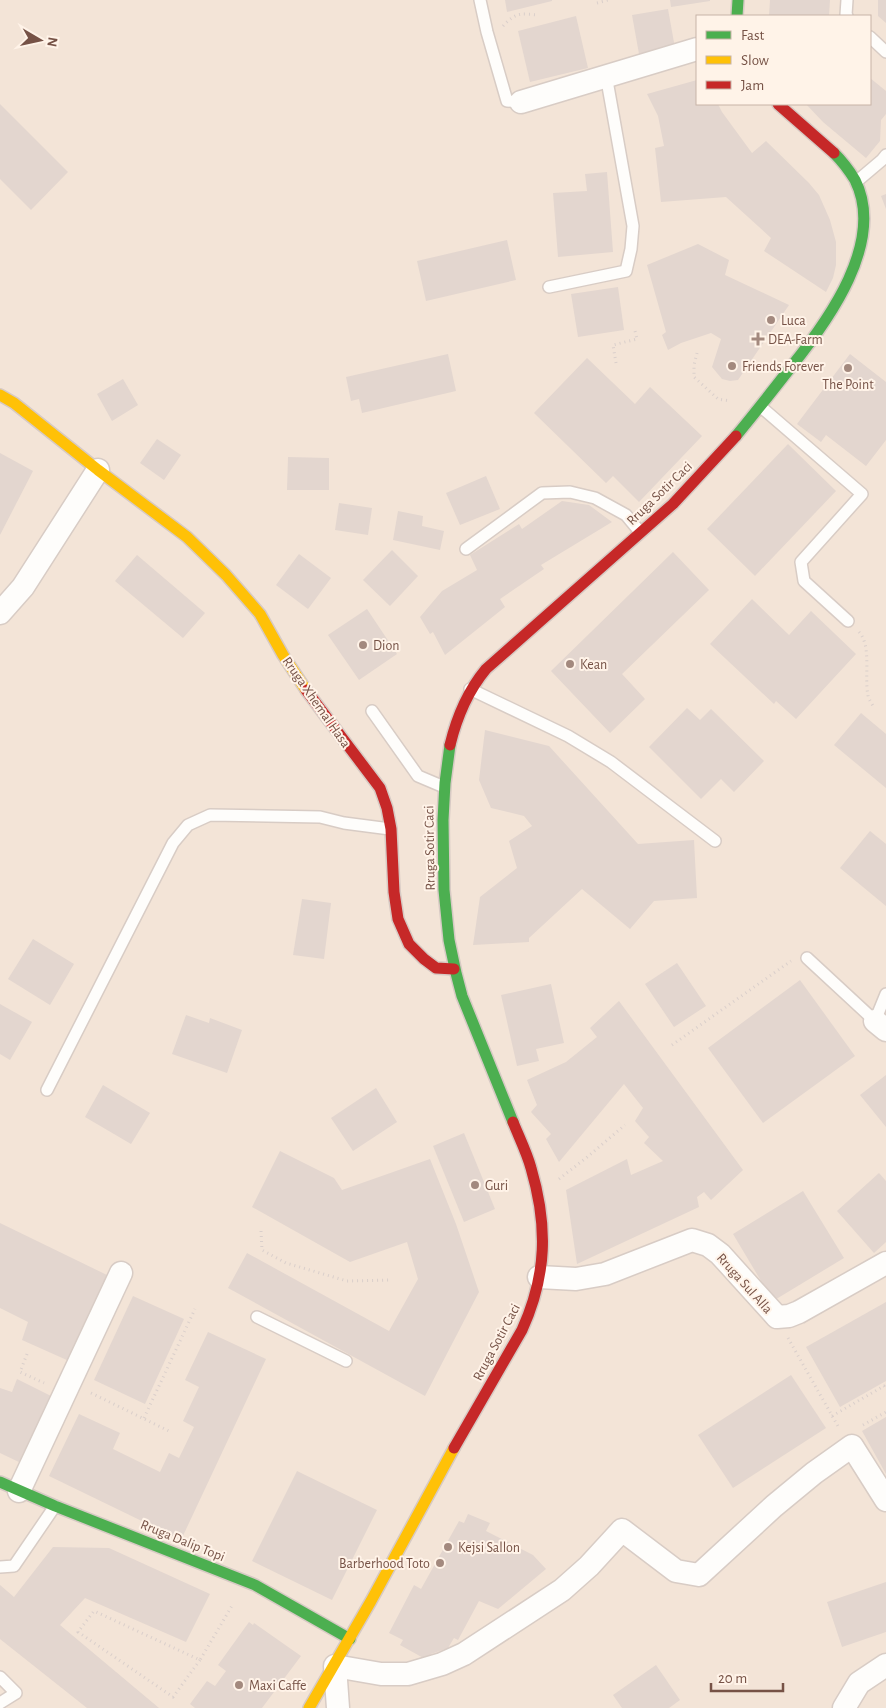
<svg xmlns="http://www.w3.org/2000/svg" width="886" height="1708" font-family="'Alegreya Sans',sans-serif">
	<rect width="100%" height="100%" fill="#f7efe7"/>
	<path fill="#f3e4d7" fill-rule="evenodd" d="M0,0H886V1708H0ZM697,16H870V104H697Z"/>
	<g fill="#e3d6cf">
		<polygon points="505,0 552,0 552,1 507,12"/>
		<polygon points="670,0 710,0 710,1 671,7"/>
		<polygon points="770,0 830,0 829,16 769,16"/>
		<polygon points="878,0 886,0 886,23 878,16"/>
		<polygon points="668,9 675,48 639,54 632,15"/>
		<polygon points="576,16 588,68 530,82 518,31"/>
		<polygon points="870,78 886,91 886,114 881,120 880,141 866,158 823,122 806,104 870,104"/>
		<polygon points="697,80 697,104 718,104 722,112 752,153 766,141 809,183 819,195 830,220 836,242 836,265 833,278 826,292 764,251 771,238 726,197 661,202 655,148 664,146 658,116 647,94"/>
		<polygon points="0,104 68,172 31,210 0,179"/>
		<polygon points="607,172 613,252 558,257 553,193 587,191 585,174"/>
		<polygon points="886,194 886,209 881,196"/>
		<polygon points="507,240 516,280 426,301 417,261"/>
		<polygon points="698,244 729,260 725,275 789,305 738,380 730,381 722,379 712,367 721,339 711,333 681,343 668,350 662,335 666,332 647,265"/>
		<polygon points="618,287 624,330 578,337 571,294"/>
		<polygon points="448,354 456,391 362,413 359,399 351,401 346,377"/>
		<polygon points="850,354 886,382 886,440 866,466 826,435 821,442 797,424"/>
		<polygon points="587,358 635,404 650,387 702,436 639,502 613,476 606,483 534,413"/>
		<polygon points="123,379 138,405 112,421 97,394"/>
		<polygon points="157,439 181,455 164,480 140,463"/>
		<polygon points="788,444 836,491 755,576 707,529"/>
		<polygon points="0,453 33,471 0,535"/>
		<polygon points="288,457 329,458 329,490 287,490"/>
		<polygon points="486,476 500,509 460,525 446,493"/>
		<polygon points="562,501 589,505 612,522 541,565 544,569 500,599 505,607 445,655 433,632 430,634 420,617 442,591 477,570 470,555 519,524 522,529"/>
		<polygon points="339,503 372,508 368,535 335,530"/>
		<polygon points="398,511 423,516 422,526 444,531 440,550 393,540"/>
		<polygon points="392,550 418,576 390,606 363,580"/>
		<polygon points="673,552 709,590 622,674 645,699 610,733 551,671"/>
		<polygon points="299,554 331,578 308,609 276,585"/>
		<polygon points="137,555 205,613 183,638 115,581"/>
		<polygon points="752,599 789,635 811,611 856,654 796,719 776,701 774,704 710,644"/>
		<polygon points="367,609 397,654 359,680 328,635"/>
		<polygon points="687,708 700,720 711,709 764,761 734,792 721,779 701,799 649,747"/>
		<polygon points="861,713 886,734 886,788 834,745"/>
		<polygon points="485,730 549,746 638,844 694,840 697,898 654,901 630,929 582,889 529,938 529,942 473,945 480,897 517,868 509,841 532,826 524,816 491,808 479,780"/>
		<polygon points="870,831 886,844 886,906 840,868"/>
		<polygon points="302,899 331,903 324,959 293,955"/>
		<polygon points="33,939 74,964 50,1005 8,979"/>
		<polygon points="677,963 706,1006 674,1027 645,984"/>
		<polygon points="800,980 855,1056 763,1123 708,1048"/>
		<polygon points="551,984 564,1043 536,1049 539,1061 517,1066 501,995"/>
		<polygon points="619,1001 743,1170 711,1200 704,1192 697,1197 699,1207 577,1264 566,1190 627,1159 631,1175 663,1161 644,1143 649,1137 635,1121 643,1108 624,1084 559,1162 546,1139 551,1134 531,1112 537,1105 527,1080 566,1062 597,1037 590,1028"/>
		<polygon points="0,1004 32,1022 10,1060 0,1054"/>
		<polygon points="186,1015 209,1023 210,1018 242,1030 227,1073 172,1054"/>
		<polygon points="886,1075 886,1127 860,1095"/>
		<polygon points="103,1085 150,1113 131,1144 85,1117"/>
		<polygon points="376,1088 397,1122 353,1151 331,1118"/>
		<polygon points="464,1133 495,1209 464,1222 433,1146"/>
		<polygon points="280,1151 334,1178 342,1190 430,1159 456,1224 479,1292 425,1396 228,1288 247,1253 389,1331 418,1279 407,1242 350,1262 252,1207"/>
		<polygon points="879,1173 886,1181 886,1242 874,1253 837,1211"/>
		<polygon points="803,1191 844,1258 773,1301 733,1234"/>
		<polygon points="0,1223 107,1275 69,1361 22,1340 28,1322 0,1308"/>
		<polygon points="133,1296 184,1319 145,1404 94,1380"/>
		<polygon points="886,1302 886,1381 840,1407 806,1347"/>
		<polygon points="208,1332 266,1359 181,1540 49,1476 79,1414 120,1433 113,1449 160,1472 169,1453 179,1458 194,1427 183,1421 199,1387 185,1380"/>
		<polygon points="791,1375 826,1428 733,1488 698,1435"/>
		<polygon points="17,1379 51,1396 21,1463 0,1453 0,1388 12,1392"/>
		<polygon points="886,1417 886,1474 862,1431"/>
		<polygon points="297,1471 377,1510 332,1600 252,1561"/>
		<polygon points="468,1514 490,1523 486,1531 533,1555 546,1569 498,1609 479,1601 458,1640 454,1638 448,1648 431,1654 427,1660 400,1645 403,1640 389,1633 414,1585 421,1589 459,1521 464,1523"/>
		<polygon points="53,1547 109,1548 210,1594 186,1642 85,1598 60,1625 159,1708 87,1708 0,1639 0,1585 14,1597"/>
		<polygon points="886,1582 886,1632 842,1647 827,1602"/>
		<polygon points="249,1622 253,1625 254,1623 301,1656 262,1708 195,1708 190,1704 207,1681 215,1686 226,1671 218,1665"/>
		<polygon points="656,1665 680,1700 669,1708 622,1708 613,1695"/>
	</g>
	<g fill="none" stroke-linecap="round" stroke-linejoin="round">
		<defs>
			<g id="lane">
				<polyline points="480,0 487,32 507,101 521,102"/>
				<polyline points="847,0 846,15 847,16"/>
				<polyline points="870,37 886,52"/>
				<polyline points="856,182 882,160 886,155"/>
				<polyline points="549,287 626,271 631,249 633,226 606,75"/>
				<polyline points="761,407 862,494 801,562 804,581 848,621"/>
				<polyline points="466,549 542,493 570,492 595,498 626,515 640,532"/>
				<polyline points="470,689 568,736 611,762 715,841"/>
				<polyline points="372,711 418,776 444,787"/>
				<polyline points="807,958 875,1021 886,994"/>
				<polyline points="47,1090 173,843 188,825 210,815 320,817 344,823 390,829"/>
				<polyline points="257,1317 346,1361"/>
				<polyline points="0,1567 14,1566 55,1506"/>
				<polyline points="0,1677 16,1693 0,1703"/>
			</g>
			<g id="street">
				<polyline points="521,102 697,49"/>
				<polyline points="0,613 23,587 98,470"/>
				<polyline points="875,1021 886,1030"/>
				<polyline points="539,1277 576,1279 605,1274 692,1240 708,1245 720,1254 777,1317 789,1316 799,1312 886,1263"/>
				<polyline points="19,1491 121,1273"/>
				<polyline points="338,1708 335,1666 381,1674 408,1674 442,1664 464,1654 562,1590 589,1566 622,1530 676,1571 699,1575 774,1506 814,1473 852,1446 886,1500"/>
				<polyline points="844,1708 859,1683 886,1665"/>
			</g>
			<g id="fast">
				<polyline points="737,16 738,0"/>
				<path d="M736,436C755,413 773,390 791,367C828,321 886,242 855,180C849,170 842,161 834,153"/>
				<polyline points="450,745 445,783 443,820 444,890 449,940 456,973 462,996 513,1122"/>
				<polyline points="0,1482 55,1506 255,1585 350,1639"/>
			</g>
			<g id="slow">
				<polyline points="0,395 14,403 98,470 187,537 226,575 260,614 283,655 306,690"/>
				<polyline points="309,1708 371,1601 454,1448"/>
			</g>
			<g id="jam">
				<polyline points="778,104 834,153"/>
				<polyline points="306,690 380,788 387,808 391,829 394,892 398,919 409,944 424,959 436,968 454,969"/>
				<path d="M450,745C457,716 467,692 486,669L673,504L736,436"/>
				<path d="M454,1448L522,1330C547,1275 548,1226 531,1168C527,1153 519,1137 513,1122"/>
			</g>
		</defs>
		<use href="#lane" stroke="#d8ccc5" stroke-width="14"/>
		<use href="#street" stroke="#d8ccc5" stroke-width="25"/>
		<use href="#fast" stroke="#d7cac4" stroke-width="14"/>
		<use href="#slow" stroke="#d7cac4" stroke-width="14"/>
		<use href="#jam" stroke="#d7cac4" stroke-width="14"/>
		<g stroke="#dacfcb" stroke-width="3" stroke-dasharray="1 4" stroke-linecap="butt">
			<polyline points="597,3 608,0"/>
			<path d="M503,26C517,11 521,14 539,15"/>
			<polyline points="697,353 694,365 694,377 718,399 730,401"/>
			<polyline points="616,363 613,345 637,339 635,331"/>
			<path d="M859,632C872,646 864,678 868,695C868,698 871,702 873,706"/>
			<polyline points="672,1045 791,961"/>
			<polyline points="559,1179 586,1158 625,1125"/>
			<polyline points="261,1231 262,1250 286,1263 347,1281 392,1280"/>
			<polyline points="788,1338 839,1428"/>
			<polyline points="27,1354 20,1372 44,1383"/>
			<polyline points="91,1393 171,1432"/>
			<polyline points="832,1416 884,1386 886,1390"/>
			<polyline points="144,1418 195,1309"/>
			<polyline points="863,1425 886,1412"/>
			<polyline points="200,1660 173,1697 78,1632 94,1611 200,1660 233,1604"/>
		</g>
		<use href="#lane" stroke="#fefdfb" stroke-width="11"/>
		<use href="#street" stroke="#fefdfb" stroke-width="22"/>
		<use href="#fast" stroke="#4caf50" stroke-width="11"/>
		<use href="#slow" stroke="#ffc107" stroke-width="11"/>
		<use href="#jam" stroke="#c62828" stroke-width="11"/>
	</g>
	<g fill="#a3897e" stroke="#fff3e8" stroke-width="2">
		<circle cx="771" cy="320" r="5"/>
		<path d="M755.5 331.5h5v5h5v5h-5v5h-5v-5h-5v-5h5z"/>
		<circle cx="732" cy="366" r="5"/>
		<circle cx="848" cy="368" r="5"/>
		<circle cx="363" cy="645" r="5"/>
		<circle cx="570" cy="664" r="5"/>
		<circle cx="475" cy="1185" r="5"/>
		<circle cx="448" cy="1547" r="5"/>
		<circle cx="440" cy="1563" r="5"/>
		<circle cx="239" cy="1685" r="5"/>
	</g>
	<g text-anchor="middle" stroke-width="4" stroke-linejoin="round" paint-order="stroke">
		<g font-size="14" fill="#765246" stroke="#fff3e8" text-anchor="start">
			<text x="781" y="325">Luca</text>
			<text x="768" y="344">DEA-Farm</text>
			<text x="742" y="371">Friends Forever</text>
			<text x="848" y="389" text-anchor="middle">The Point</text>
			<text x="373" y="650">Dion</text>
			<text x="580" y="669">Kean</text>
			<text x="485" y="1190">Guri</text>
			<text x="458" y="1552">Kejsi Sallon</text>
			<text x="430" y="1568" text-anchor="end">Barberhood Toto</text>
			<text x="249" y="1690">Maxi Caffe</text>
		</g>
		<g font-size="14" fill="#765246" stroke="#fff3e8">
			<text transform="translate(659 493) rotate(-44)" y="5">Rruga Sotir Caci</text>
			<text transform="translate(317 702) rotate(55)" y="5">Rruga Xhemal Hasa</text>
			<text transform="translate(429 848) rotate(-91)" y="5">Rruga Sotir Caci</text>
			<text transform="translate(745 1283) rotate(48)" y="5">Rruga Sul Alla</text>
			<text transform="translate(496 1342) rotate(-62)" y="5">Rruga Sotir Caci</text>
			<text transform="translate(183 1540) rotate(22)" y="5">Rruga Dalip Topi</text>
		</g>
	</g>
	<rect x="696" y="15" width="175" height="90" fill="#fff3e8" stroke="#c8b3a7"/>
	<rect x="706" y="31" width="25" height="8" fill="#4caf50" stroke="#c8b3a7"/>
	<text x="741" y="40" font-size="15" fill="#765246">Fast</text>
	<rect x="706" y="56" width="25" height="8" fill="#ffc107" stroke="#c8b3a7"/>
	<text x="741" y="65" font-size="15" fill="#765246">Slow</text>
	<rect x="706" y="81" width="25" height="8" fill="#c62828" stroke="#c8b3a7"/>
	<text x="741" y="90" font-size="15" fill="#765246">Jam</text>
	<g transform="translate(40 40) rotate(99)" stroke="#fff3e8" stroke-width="4" paint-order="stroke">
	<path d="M0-4L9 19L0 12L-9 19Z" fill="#765246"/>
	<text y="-8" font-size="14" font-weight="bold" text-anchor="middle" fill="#765246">N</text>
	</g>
	<path d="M711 1683v8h72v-8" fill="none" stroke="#765246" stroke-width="2.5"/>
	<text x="718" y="1683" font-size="15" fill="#765246" stroke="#fff3e8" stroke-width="4" paint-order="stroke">20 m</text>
</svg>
